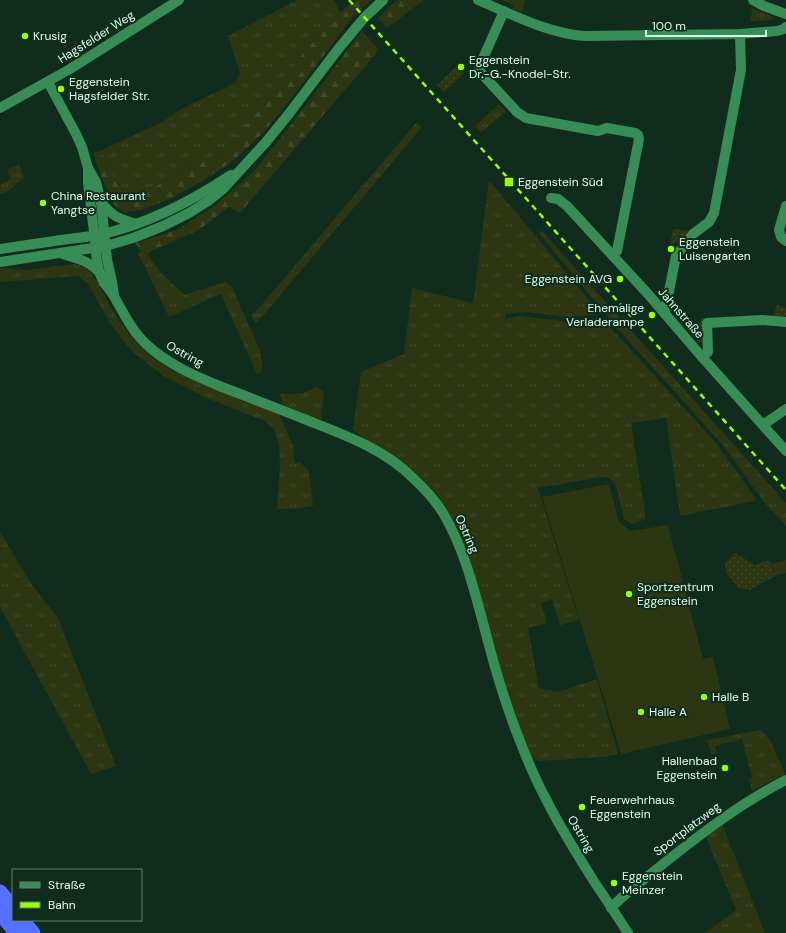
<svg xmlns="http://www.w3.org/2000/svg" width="786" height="933" font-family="'DM Sans',sans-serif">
	<defs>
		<pattern id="grass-tufts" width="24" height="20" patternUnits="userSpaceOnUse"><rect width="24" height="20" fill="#2c3612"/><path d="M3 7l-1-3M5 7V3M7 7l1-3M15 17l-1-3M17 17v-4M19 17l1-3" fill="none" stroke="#404a29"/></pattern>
		<pattern id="forest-firs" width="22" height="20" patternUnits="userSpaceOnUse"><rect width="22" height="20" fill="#2c3612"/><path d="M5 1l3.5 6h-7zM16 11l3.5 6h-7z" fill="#404a29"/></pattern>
		<pattern id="park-dots" width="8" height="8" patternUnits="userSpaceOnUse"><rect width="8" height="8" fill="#2c3612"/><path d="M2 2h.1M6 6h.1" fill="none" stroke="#404a29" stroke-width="1.8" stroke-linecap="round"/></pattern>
	</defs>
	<rect width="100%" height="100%" fill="#102c1d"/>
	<g fill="url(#grass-tufts)">
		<polygon points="297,0 333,0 336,4 340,12 305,51 268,100 218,157 184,168 167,181 132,195 119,187 100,151 164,121 181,109 235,83 240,73 228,36"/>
		<polygon points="502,0 525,0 522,13 512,9 514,5"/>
		<polygon points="751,8 752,8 773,17 773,18 772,20 751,21 750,20 752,14"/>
		<polygon points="499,104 506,111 481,133 475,126"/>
		<polygon points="416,123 422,127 256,324 251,315 258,309"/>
		<polygon points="19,164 24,177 7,192 0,194 0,185 11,179 7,170"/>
		<path d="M489,180L597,310L593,315L567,317L526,312L505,314V319L518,316L555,320L575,324L603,321L609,326L716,443L756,499L755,501L680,516L666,418L631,423L646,519L632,524L624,519L616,486L610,478L602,477L538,488L579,620L560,625L552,599L541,603L547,623L528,628L539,688L558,692L597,679L618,754L604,757L538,761L534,759L531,757C519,729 508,700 500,671C494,648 488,626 482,603C472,565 460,524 435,492C421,475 402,462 383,450C377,446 369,442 362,438C359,435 358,432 353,430L361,372L404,354L412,288L473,303Z"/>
		<polygon points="541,230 786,503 786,526 764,502 723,445 618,329 539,233"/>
		<polygon points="141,251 147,253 159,271 184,295 225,282 232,287 260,351 262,362 262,371 257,374 221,294 169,317 138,253"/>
		<polygon points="74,264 84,267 93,275 118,320 136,342 151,357 171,370 196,381 278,414 285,427 293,446 295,464 300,462 309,471 313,506 294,509 277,509 280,464 279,448 276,435 273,428 265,421 207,398 164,376 133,352 111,325 88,284 79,276 0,282 0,268 26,270"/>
		<polygon points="316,387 324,392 321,420 287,407 283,404 280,394 303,393"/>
		<polygon points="0,532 32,585 58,618 116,766 91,774 0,607"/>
		<polygon points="761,730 769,738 774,748 785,774 752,791 749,778 752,777 742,739 715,746 717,753 711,754 707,740"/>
		<polygon points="722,824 765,933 705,933 736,910 706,837"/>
	</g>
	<g fill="url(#forest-firs)">
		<polygon points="356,0 371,0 352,18 300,87 264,132 233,161 206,179 172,198 141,210 124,212 114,205 102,179 93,153 100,151 119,187 132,195 167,181 184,168 218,157 268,100 305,51 340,12"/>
		<polygon points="398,0 424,0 387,28 378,18 389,7"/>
		<polygon points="362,31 379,50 240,213 229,207 199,230 147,253 141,251 135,243 179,229 218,203 256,169 289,127"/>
	</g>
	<g fill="url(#park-dots)">
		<polygon points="457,66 464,73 444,92 437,85"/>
		<polygon points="673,229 689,231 680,241 670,245"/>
		<polygon points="777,305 786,308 786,318 773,317"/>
		<polygon points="704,317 705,342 699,343 689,331"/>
		<polygon points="735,553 755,565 768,560 771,564 775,576 750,590 739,588 726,573 725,563"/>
	</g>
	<g fill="#2c3612">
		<polygon points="609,484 619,522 631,531 668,525 703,659 713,657 730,729 621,754 542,497"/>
		<polygon points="786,560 786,573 775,576 772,564"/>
	</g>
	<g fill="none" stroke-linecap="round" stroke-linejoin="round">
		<g stroke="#388d57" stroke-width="10">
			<path d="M478,0C511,14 547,33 584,36L740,34L777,31L784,29L786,27"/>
			<polyline points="753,0 764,6 786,14"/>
			<polyline points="504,11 481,63 479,70 482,74 517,112 526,118 598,131 607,128 635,133 638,135 639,139 617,251 612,255"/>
			<polyline points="48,82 76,134 82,147 88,168 96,182 101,202 107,259 112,282 114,295"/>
			<polyline points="0,108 70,69 179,0"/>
			<path d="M88,168V183L96,248C96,260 98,272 104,283C108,288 112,293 115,298C124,314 132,331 146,344C167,364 195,376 222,387C249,397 276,408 304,419C342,434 383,448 413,478C424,488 435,500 443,513C465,550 475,593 486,634C495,669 505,703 518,736C526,757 535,779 546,799C560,828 578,855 595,883C606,899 617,916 628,933"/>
			<polyline points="551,198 558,199 567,206 648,294 702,357 786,451"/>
			<path d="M101,202C113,217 119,219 137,224"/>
			<polyline points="786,206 779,230 781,237 786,241"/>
			<path d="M0,249C20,246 41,243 61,240C75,238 89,237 103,234C149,223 192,201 231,175"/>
			<path d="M63,254C80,260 86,259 100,273"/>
			<polyline points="0,262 106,246 133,238 163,226 189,213 208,201 223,189 266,142 288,115 339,48 365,17 383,0"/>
			<polyline points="664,313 665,311 676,256 693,234 709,222 714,213 741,70 740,34"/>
			<polyline points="702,357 708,352 707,323 762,320 786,322"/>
			<polyline points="763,425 786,409"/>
			<path d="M611,908C625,893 646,878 663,864C702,833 741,803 786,780"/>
		</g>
		<g stroke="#5571ff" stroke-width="15">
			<polyline points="0,892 13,908"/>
			<polyline points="0,912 16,933"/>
			<polyline points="22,920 33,933"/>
		</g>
		<polyline stroke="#97ff06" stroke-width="2.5" stroke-dasharray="6 5" stroke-linecap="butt" points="349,0 786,490"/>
	</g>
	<g fill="#97ff06" stroke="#102c1d" stroke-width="1.5">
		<circle cx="25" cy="36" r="4"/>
		<circle cx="461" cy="67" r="4"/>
		<circle cx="61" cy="89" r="4"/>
		<rect x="504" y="177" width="10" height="10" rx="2"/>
		<circle cx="43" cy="203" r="4"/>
		<circle cx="671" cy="249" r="4"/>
		<circle cx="620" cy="279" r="4"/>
		<circle cx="652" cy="315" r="4"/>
		<circle cx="629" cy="594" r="4"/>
		<circle cx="704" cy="697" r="4"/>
		<circle cx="641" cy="712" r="4"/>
		<circle cx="725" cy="768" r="4"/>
		<circle cx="582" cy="807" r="4"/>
		<circle cx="614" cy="883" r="4"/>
	</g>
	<g text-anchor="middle" stroke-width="4" stroke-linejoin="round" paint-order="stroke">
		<g font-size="12" fill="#daffea" stroke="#102c1d" text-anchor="start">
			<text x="33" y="40">Krusig</text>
			<text x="469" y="64">Eggenstein<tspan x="469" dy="14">Dr.-G.-Knodel-Str.</tspan></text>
			<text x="69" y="86">Eggenstein<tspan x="69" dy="14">Hagsfelder Str.</tspan></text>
			<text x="518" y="186">Eggenstein Süd</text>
			<text x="51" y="200">China Restaurant<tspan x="51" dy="14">Yangtse</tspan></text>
			<text x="679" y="246">Eggenstein<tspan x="679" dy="14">Luisengarten</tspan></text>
			<text x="612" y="283" text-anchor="end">Eggenstein AVG</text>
			<text x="644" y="312" text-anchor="end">Ehemalige<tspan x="644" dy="14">Verladerampe</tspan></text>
			<text x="637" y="591">Sportzentrum<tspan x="637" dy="14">Eggenstein</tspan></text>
			<text x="712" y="701">Halle B</text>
			<text x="649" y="716">Halle A</text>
			<text x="717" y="765" text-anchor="end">Hallenbad<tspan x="717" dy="14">Eggenstein</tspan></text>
			<text x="590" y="804">Feuerwehrhaus<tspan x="590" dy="14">Eggenstein</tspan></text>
			<text x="622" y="880">Eggenstein<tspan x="622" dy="14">Meinzer</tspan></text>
		</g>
		<g font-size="12" fill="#daffea" stroke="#102c1d">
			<text transform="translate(96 37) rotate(-32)" y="4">Hagsfelder Weg</text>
			<text transform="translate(681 313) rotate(49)" y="4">Jahnstraße</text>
			<text transform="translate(185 354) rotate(29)" y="4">Ostring</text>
			<text transform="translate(467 534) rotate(66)" y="4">Ostring</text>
			<text transform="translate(687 829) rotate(-37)" y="4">Sportplatzweg</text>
			<text transform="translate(581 834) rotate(60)" y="4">Ostring</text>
		</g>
	</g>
	<rect x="12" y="869" width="130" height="52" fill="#102c1d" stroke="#61806f"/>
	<rect x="20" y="882" width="20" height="6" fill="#388d57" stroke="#61806f"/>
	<text x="48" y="889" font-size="12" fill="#daffea">Straße</text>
	<rect x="20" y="902" width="20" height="6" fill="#97ff06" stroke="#61806f"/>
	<text x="48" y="909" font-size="12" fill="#daffea">Bahn</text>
	<path d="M646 30v6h120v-6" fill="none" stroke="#daffea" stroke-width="2"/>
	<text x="652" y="30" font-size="12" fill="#daffea" stroke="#102c1d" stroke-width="3" paint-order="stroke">100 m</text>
</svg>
